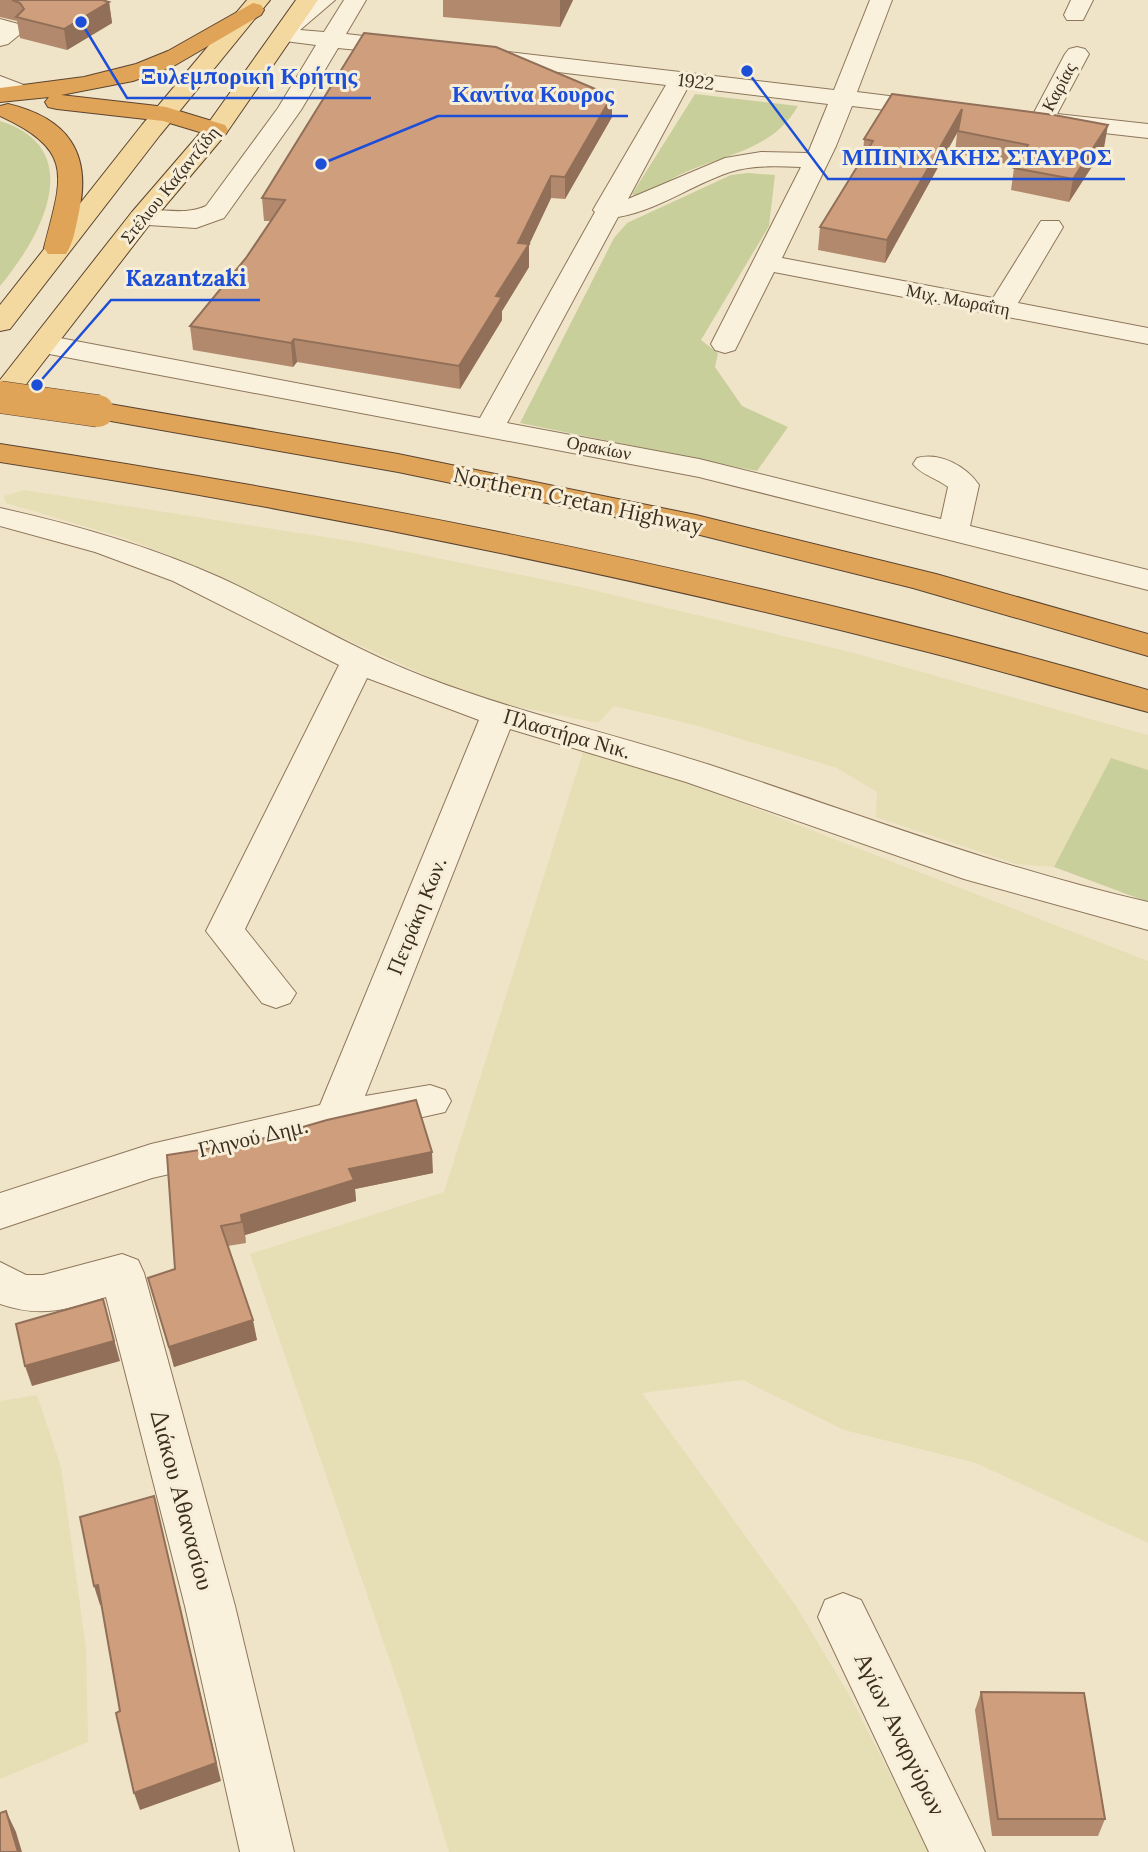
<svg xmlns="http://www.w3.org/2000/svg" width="1148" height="1852" font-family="Lora,serif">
	<rect width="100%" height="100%" fill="#f0e4c8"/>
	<g fill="#e6deb5">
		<polygon points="24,490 363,543 576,586 850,652 1148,735 1148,770 1111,759 1054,867 1016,864 876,817 877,792 837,768 695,725 614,706 598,723 494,702 458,690 313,624 228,580 171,556 124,538 6,503 4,496"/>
		<polygon points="584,749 698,786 1148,961 1148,1543 976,1463 844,1430 743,1380 642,1393 796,1606 851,1698 930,1852 449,1852 403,1699 250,1254 444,1192"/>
		<polygon points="37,1395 61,1467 86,1648 88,1742 0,1779 0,1401"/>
	</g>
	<g fill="#c9cf9b">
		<path d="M695,94L798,106C772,150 729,153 686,172C669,179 655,191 637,197L632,194Z"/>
		<path d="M0,121C89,149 41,237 0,286Z"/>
		<polygon points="748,173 775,175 769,226 701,340 718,353 715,367 742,406 788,427 757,471 520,423 614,238 627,223 731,175"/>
		<polygon points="1111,758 1148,770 1148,902 1054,867"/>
	</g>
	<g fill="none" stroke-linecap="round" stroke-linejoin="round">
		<defs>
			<g id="minor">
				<path d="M310,0H335L300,30L324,32L344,0H366L346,34L408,41L416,43L420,48L416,53L408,55L338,48L301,110L224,218L196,228L132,224L128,218L132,212C157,206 182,217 206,206L278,108L316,45L277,40L273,35L283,29L281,25Z"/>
				<path d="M870,0H892L857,92L937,102L946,104L949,109L946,114L937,116L852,106L836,146L782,258L993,298L1041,221H1059L1063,227L1018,303L1148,328V344L774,272L735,350L725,353L715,350L711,344L801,167C778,166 752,165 730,172C691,185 659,210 618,217L507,423L699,459L941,519L948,487C937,478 921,475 913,464L917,458C940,452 966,466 979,485L970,526L1148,570V590L699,477L44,353L34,350L30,344L34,338L44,335L480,418L595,212L593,210L666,85L482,63L474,61L470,56L474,51L482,49L834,90ZM688,87L828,104L808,153L761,152L725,158L628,199Z"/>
				<polygon points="1071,0 1093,0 1083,20 1067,20 1064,15"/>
				<polygon points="0,19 22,25 25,30 8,44 0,46"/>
				<polygon points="1077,47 1085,49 1089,54 1057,114 1148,124 1148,138 1033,125 1030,120 1065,54 1069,49"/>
				<polygon points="0,76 29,87 33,92 29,97 21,99 0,92"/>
				<path d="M0,508C76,525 150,546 221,578C290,610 354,650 425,677C518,713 615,734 710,765C856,813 998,868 1148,902V930L964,879L686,782L510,729L365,1096L430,1085L445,1090L451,1101L445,1112L152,1178L0,1229V1193L151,1144L320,1105L479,720L367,678L245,929L296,993L290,1003L276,1008L262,1003L206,931L339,665L173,581L95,552L0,526Z"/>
				<path d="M122,1254L138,1260L144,1273L235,1606L294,1852H240L185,1606L106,1297C66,1310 41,1318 0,1304V1262L26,1275H43Z"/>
				<polygon points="843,1593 861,1600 985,1852 929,1852 818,1617 825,1600"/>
			</g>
			<g id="major">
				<polygon points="247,0 270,0 160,135 10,329 0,331 0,305 142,125"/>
				<polygon points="296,0 318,0 225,135 150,224 10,405 0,408 0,380 132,212 207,125"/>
			</g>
			<g id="highway">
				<polygon points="253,3 261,5 264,10 261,15 172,67 133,81 61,95 166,107 225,125 228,130 225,135 216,137 163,121 57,109 48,107 45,102 49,97 0,102 0,88 84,77 136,64 168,51"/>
				<path d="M8,104C67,118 92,152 79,212C76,225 74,242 66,254H48L44,248C62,177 76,151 0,116V106Z"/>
				<polygon points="98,402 398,454 696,515 936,574 1148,634 1148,656 913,588 696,534 398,472 88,417 83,411 88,405"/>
				<path d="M0,444C386,503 772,581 1148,690V712C1072,692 996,669 920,650C616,573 310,510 0,462Z"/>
			</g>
		</defs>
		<use href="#minor" stroke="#8d765c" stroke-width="2"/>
		<use href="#major" stroke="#5b4430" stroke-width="2"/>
		<use href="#highway" stroke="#5b4430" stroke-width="2"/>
		<use href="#minor" fill="#faf1dc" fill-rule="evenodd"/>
		<use href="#major" fill="#f3d9a0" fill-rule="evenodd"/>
		<use href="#highway" fill="#e0a458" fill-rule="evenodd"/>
		<defs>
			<polyline id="highway-bridge" points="0,397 98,411"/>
		</defs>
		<use href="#highway-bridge" stroke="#5b4430" stroke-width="33" stroke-linecap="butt"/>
		<use href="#highway-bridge" stroke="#e0a458" stroke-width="32"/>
	</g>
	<g fill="#b2896c">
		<polygon points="0,0 102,0 109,2 112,23 67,50 20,38 17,21 0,17"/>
		<polygon points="443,0 573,0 560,27 443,17"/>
		<polygon points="892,94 1104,148 1069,202 1011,190 1014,168 1015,166 955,153 957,133 885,263 818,250 820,227 863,158 864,139"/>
		<polygon points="612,96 612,117 565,199 551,198 529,244 529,267 502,311 502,320 460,389 297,362 293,367 193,350 190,326 246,258 271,221 264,221 262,198"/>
		<polygon points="167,1155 433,1173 355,1189 356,1201 245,1235 246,1243 228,1246 257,1340 174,1367 148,1278 175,1269"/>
		<polygon points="981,1692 1105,1819 1098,1836 992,1836 975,1710"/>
	</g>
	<g fill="#916f58">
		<polygon points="560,0 573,0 560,27"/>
		<polygon points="109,2 112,23 67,50 64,29"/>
		<polygon points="612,96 612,117 565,199 565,177"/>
		<polygon points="962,109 957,133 885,263 887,240"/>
		<polygon points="1108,125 1104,148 1069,202 1073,179"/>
		<polygon points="551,176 551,198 528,247 529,244 529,267 502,311 502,320 460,389 459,366 496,296 518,243"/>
		<polygon points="294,339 297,362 293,367 291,343"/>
		<polygon points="432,1152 433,1173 355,1189 356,1201 245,1235 246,1243 241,1215 349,1169"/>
		<polygon points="103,1299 120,1361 32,1386 25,1366"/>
		<polygon points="253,1320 257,1340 174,1367 169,1347"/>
		<polygon points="154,1496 221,1781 140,1810 134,1793"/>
		<polygon points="98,1585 104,1604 100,1605 94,1586"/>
		<polygon points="6,1811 16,1832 22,1852 18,1852"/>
	</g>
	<g fill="#cf9f7d" stroke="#916f58" stroke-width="2">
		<polygon points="12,0 102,0 109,2 64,29 16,17 24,9 20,3"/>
		<polygon points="364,33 496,47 612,96 565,177 551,176 518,243 529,244 496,296 502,297 459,366 294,339 291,343 190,326 246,258 285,200 262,198"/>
		<polygon points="892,94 1054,115 1108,125 1073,179 1014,168 1028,145 958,131 962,109 887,240 820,227 873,141 864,139"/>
		<polygon points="416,1100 432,1152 349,1169 354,1180 241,1215 242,1222 221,1226 253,1320 169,1347 148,1278 175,1269 167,1155 251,1142 327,1120"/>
		<polygon points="103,1299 114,1341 25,1366 16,1324"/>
		<polygon points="154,1496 216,1763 134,1793 116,1713 120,1711 98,1585 94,1586 80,1517"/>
		<polygon points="981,1692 1084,1693 1105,1819 998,1819"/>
		<polygon points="6,1811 18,1852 0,1852 0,1813"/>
	</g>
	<g text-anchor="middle" stroke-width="6" stroke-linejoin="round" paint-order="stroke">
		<g font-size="18" fill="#3d2e20" stroke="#f7eed8">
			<text transform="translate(696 82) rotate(7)" y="6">1922</text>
			<text transform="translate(1059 87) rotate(-62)" y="6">Καρίας</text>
			<text transform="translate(170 185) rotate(-51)" y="6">Στέλιου Καζαντζίδη</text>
			<text transform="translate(958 300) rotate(11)" y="6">Μιχ. Μωραΐτη</text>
			<text transform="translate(599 448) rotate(11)" y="6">Ορακίων</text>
		</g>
		<g font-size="21" fill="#3d2e20" stroke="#f7eed8">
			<text transform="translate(578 501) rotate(12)" y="7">Northern Cretan Highway</text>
			<text transform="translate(567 734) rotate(16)" y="7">Πλαστήρα Νικ.</text>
			<text transform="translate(417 916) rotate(-68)" y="7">Πετράκη Κων.</text>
			<text transform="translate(253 1138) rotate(-13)" y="7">Γληνού Δημ.</text>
		</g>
		<g font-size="24" fill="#3d2e20" stroke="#f7eed8">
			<text transform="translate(182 1500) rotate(75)" y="8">Διάκου Αθανασίου</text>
			<text transform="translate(900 1734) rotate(64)" y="8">Αγίων Αναργύρων</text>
		</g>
	</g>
	<path fill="none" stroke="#1d4ed8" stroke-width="2.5" d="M81 22L127 98H371M321 164L438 116H628M747 71L828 179H1125M37 385L111 300H260"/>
	<g fill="#1d4ed8" stroke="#f7eed8" stroke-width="2.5">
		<circle cx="81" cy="22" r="7"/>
		<circle cx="321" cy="164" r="7"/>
		<circle cx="747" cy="71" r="7"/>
		<circle cx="37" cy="385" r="7"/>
	</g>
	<g font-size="23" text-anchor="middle" font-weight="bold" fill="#1d4ed8" stroke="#f7eed8" stroke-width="6" stroke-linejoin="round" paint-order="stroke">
		<text x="249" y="84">Ξυλεμπορική Κρήτης</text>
		<text x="533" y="102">Καντίνα Κουρος</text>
		<text x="977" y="165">ΜΠΙΝΙΧΑΚΗΣ ΣΤΑΥΡΟΣ</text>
		<text x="186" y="286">Kazantzaki</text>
	</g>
</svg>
